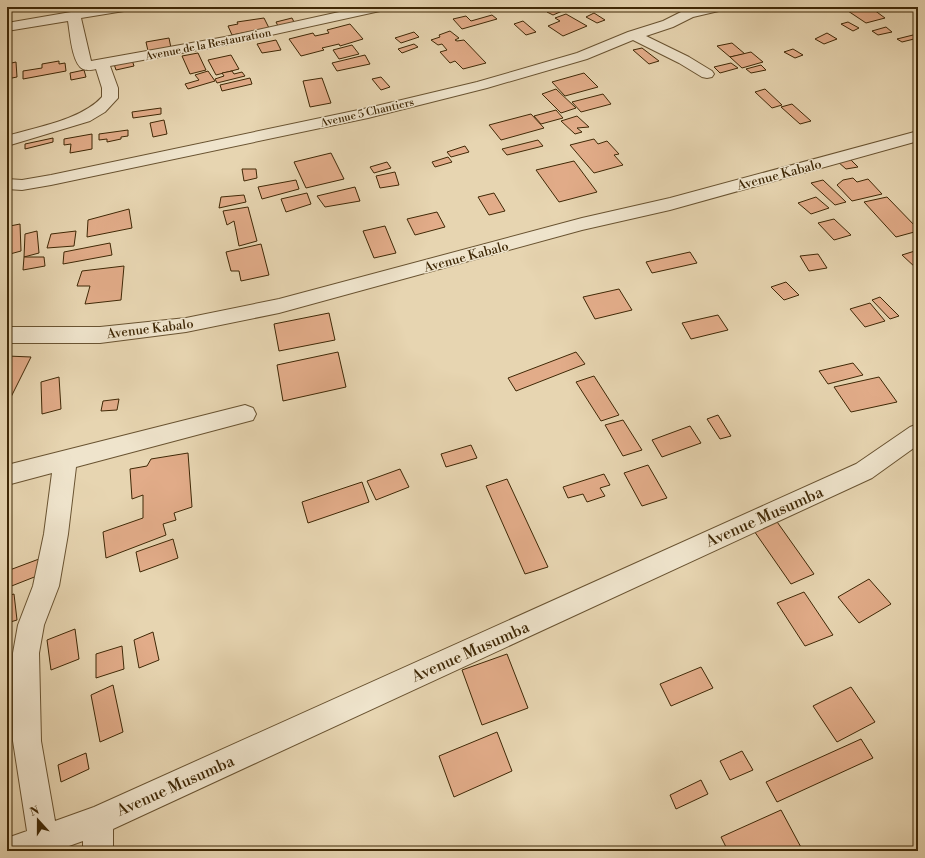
<svg xmlns="http://www.w3.org/2000/svg" width="925" height="858" font-family="'Libre Bodoni',serif">
	<rect width="100%" height="100%" fill="#e7d5b1"/>
	<filter id="stains"><feTurbulence type="fractalNoise" baseFrequency=".005" numOctaves="4"/><feColorMatrix values="0 0 0 0 .2 0 0 0 0 .09 0 0 0 0 .02 0 0 0 .5 -.17"/></filter>
	<radialGradient id="worn" r=".72"><stop offset=".6" stop-color="#630" stop-opacity="0"/><stop offset="1" stop-color="#630" stop-opacity=".3"/></radialGradient>
	<g fill="#e2ac89" stroke="#3f2806">
		<polygon points="485,7 497,7 499,9 490,12"/>
		<polygon points="559,7 567,9 553,15 547,12"/>
		<polygon points="584,7 604,7 590,12"/>
		<polygon points="870,7 885,18 866,23 848,11 860,8 862,10"/>
		<polygon points="594,13 605,20 597,23 586,17"/>
		<polygon points="566,14 587,26 563,36 548,26 560,21 555,18"/>
		<polygon points="492,15 497,19 462,29 453,19 466,16 471,21"/>
		<polygon points="264,18 269,28 232,35 228,26 238,24 237,22"/>
		<polygon points="292,18 294,22 278,26 276,22"/>
		<polygon points="523,21 536,32 526,35 514,24"/>
		<polygon points="848,22 859,28 853,31 841,24"/>
		<polygon points="350,24 363,39 340,46 339,44 322,48 324,50 301,56 289,39 313,33 315,36 329,33 327,30"/>
		<polygon points="886,27 892,32 878,35 872,31"/>
		<polygon points="450,31 459,38 455,40 457,41 464,40 486,63 463,69 455,61 450,63 440,52 447,50 442,44 438,45 431,40 440,37 439,35"/>
		<polygon points="414,32 419,37 401,43 395,38"/>
		<polygon points="827,33 837,39 824,44 815,39"/>
		<polygon points="913,35 918,38 902,42 897,39"/>
		<polygon points="169,38 171,48 148,51 146,42"/>
		<polygon points="276,40 281,50 262,53 257,44"/>
		<polygon points="732,43 745,54 730,57 717,46"/>
		<polygon points="414,44 418,47 402,53 398,49"/>
		<polygon points="352,45 359,54 339,59 333,50"/>
		<polygon points="642,48 659,61 649,64 633,50"/>
		<polygon points="793,49 803,55 795,58 784,52"/>
		<polygon points="751,52 763,62 742,68 730,57"/>
		<polygon points="198,53 206,70 190,74 182,56"/>
		<polygon points="231,55 239,69 216,75 208,60"/>
		<polygon points="365,55 370,64 337,71 332,63"/>
		<polygon points="132,60 134,66 116,70 114,64"/>
		<polygon points="59,61 59,64 65,63 66,71 23,79 23,71 42,68 42,64"/>
		<polygon points="16,62 17,77 7,79 7,64"/>
		<polygon points="731,63 738,68 720,73 714,67"/>
		<polygon points="761,65 766,70 751,73 746,69"/>
		<polygon points="84,70 86,77 71,80 70,73"/>
		<polygon points="208,71 215,81 188,89 185,84 199,80 195,75"/>
		<polygon points="232,71 234,74 242,72 245,76 217,83 215,79 224,76 222,73"/>
		<polygon points="584,73 598,87 565,96 552,82"/>
		<polygon points="381,77 390,87 381,90 372,79"/>
		<polygon points="250,78 252,84 222,91 220,85"/>
		<polygon points="322,78 331,103 310,107 303,81"/>
		<polygon points="556,89 576,108 561,113 542,94"/>
		<polygon points="765,89 782,105 772,108 755,92"/>
		<polygon points="603,94 611,104 581,112 572,102"/>
		<polygon points="792,104 811,121 800,124 781,107"/>
		<polygon points="161,108 161,114 133,118 132,112"/>
		<polygon points="556,110 563,118 541,124 534,116"/>
		<polygon points="531,114 544,128 501,140 489,125"/>
		<polygon points="577,116 589,127 577,128 582,132 575,134 561,121"/>
		<polygon points="164,120 167,134 153,137 150,123"/>
		<polygon points="128,130 128,136 121,137 121,139 107,142 107,139 99,140 99,134"/>
		<polygon points="92,134 92,149 70,153 71,144 64,145 64,139"/>
		<polygon points="53,138 53,142 25,149 25,144"/>
		<polygon points="594,139 598,144 607,141 619,154 614,155 623,165 594,173 570,145"/>
		<polygon points="538,140 543,146 507,155 502,149"/>
		<polygon points="465,146 469,152 451,157 447,152"/>
		<polygon points="331,153 344,179 306,188 294,162"/>
		<polygon points="448,157 452,162 435,167 432,162"/>
		<polygon points="849,158 858,167 846,169 837,161"/>
		<polygon points="574,161 597,192 559,202 536,170"/>
		<polygon points="387,162 391,168 374,173 370,167"/>
		<polygon points="242,169 256,169 257,178 244,181"/>
		<polygon points="395,172 399,185 380,188 376,176"/>
		<polygon points="853,178 857,182 868,179 882,194 852,201 837,185 843,180"/>
		<polygon points="296,180 299,189 262,199 258,187"/>
		<polygon points="823,180 846,202 835,205 811,183"/>
		<polygon points="355,187 360,201 325,207 317,196"/>
		<polygon points="307,193 311,204 286,212 281,199"/>
		<polygon points="494,193 505,211 489,215 478,197"/>
		<polygon points="244,195 246,202 219,208 221,197"/>
		<polygon points="816,197 829,208 811,214 798,203"/>
		<polygon points="887,197 918,229 918,231 896,237 864,202"/>
		<polygon points="248,207 257,241 239,246 234,221 227,225 223,211"/>
		<polygon points="129,209 132,228 87,237 88,220"/>
		<polygon points="437,212 445,227 415,235 407,219"/>
		<polygon points="834,219 851,235 834,240 818,223"/>
		<polygon points="20,224 21,251 10,254 10,226"/>
		<polygon points="385,226 396,253 374,258 363,231"/>
		<polygon points="37,231 39,253 24,257 25,234"/>
		<polygon points="76,231 74,246 47,248 51,234"/>
		<polygon points="110,243 112,255 63,264 64,252"/>
		<polygon points="261,244 269,275 241,281 239,271 231,271 226,252"/>
		<polygon points="918,250 918,267 916,268 902,255"/>
		<polygon points="690,252 697,263 652,273 646,262"/>
		<polygon points="818,254 827,268 809,271 800,256"/>
		<polygon points="24,257 44,257 45,266 23,270"/>
		<polygon points="124,266 121,300 85,304 90,286 77,286 82,271"/>
		<polygon points="786,282 799,295 784,300 771,287"/>
		<polygon points="619,289 632,310 595,319 583,297"/>
		<polygon points="880,297 899,316 890,319 872,300"/>
		<polygon points="870,303 885,321 865,327 850,309"/>
		<polygon points="329,313 335,340 279,351 274,324"/>
		<polygon points="718,315 728,330 691,339 682,323"/>
		<polygon points="338,352 346,387 283,401 277,365"/>
		<polygon points="576,352 585,364 516,391 508,378"/>
		<polygon points="7,356 31,357 7,405"/>
		<polygon points="853,363 863,375 828,384 819,371"/>
		<polygon points="594,376 619,415 601,421 576,382"/>
		<polygon points="59,377 61,409 42,414 41,382"/>
		<polygon points="879,377 897,402 851,412 834,387"/>
		<polygon points="119,399 117,410 101,411 103,401"/>
		<polygon points="718,415 731,436 720,439 707,419"/>
		<polygon points="623,420 642,450 623,456 605,425"/>
		<polygon points="690,426 701,443 662,457 652,440"/>
		<polygon points="471,445 477,458 446,467 441,454"/>
		<polygon points="188,453 192,507 174,513 176,520 163,524 166,535 106,558 103,532 143,518 143,495 132,499 130,469 147,466 151,459"/>
		<polygon points="648,465 667,498 642,506 624,473"/>
		<polygon points="400,469 409,487 376,500 367,481"/>
		<polygon points="604,474 610,485 600,488 605,496 587,502 583,494 568,498 563,487"/>
		<polygon points="507,479 548,567 525,574 486,486"/>
		<polygon points="362,482 369,502 308,523 302,502"/>
		<polygon points="775,519 814,574 791,584 752,528"/>
		<polygon points="173,539 178,558 140,572 136,552"/>
		<polygon points="39,559 42,574 9,587 7,571"/>
		<polygon points="869,579 891,604 859,623 838,597"/>
		<polygon points="804,592 833,635 805,646 777,603"/>
		<polygon points="14,594 17,620 7,623 7,596"/>
		<polygon points="75,629 79,659 51,670 47,640"/>
		<polygon points="153,632 159,660 139,668 134,640"/>
		<polygon points="122,646 124,669 96,678 96,654"/>
		<polygon points="507,654 528,708 482,725 462,670"/>
		<polygon points="701,667 713,688 671,706 660,684"/>
		<polygon points="113,685 123,732 100,742 91,695"/>
		<polygon points="851,687 875,722 837,742 813,706"/>
		<polygon points="497,732 512,771 454,797 439,756"/>
		<polygon points="861,739 873,758 777,802 766,782"/>
		<polygon points="742,751 753,770 730,780 720,761"/>
		<polygon points="86,753 89,769 61,782 58,765"/>
		<polygon points="701,780 708,794 676,809 670,795"/>
		<polygon points="781,810 803,851 728,851 721,837"/>
	</g>
	<g fill="none" stroke-linecap="round" stroke-linejoin="round">
		<defs>
			<g id="street">
				<path d="M100,7H131L129,10L124,11L81,18L91,61L225,37L362,7H387L385,10L380,11L225,45L110,66L118,88V98L105,112L90,121L7,146V136C37,127 81,120 102,97V88L96,69C92,70 88,71 83,69C72,64 70,33 68,21L7,31V23Z"/>
				<polygon points="701,7 725,7 723,10 693,17 673,27 646,36 689,57 712,71 714,74 712,77 707,78 702,77 679,63 633,40 587,59 487,88 368,118 51,185 22,190 7,189 7,179 22,180 51,175 368,108 477,82 577,53 628,32 663,21 683,11"/>
				<polygon points="918,131 918,141 670,210 582,230 279,313 186,332 100,343 7,343 7,327 100,327 186,318 279,299 582,218 670,198"/>
				<polygon points="245,405 253,408 256,414 253,420 76,467 68,534 59,586 44,625 39,653 41,741 55,821 94,807 856,464 910,427 918,424 918,445 872,478 113,829 113,851 83,851 83,841 55,851 7,851 7,838 27,831 13,741 13,653 18,625 33,586 44,534 52,473 7,485 7,465"/>
			</g>
		</defs>
		<use href="#street" stroke="#695331" stroke-width="2"/>
		<use href="#street" fill="#efe4cc" fill-rule="evenodd"/>
	</g>
	<g text-anchor="middle" stroke-width="3" stroke-linejoin="round" paint-order="stroke">
		<g font-size="11" fill="#3f2806" stroke="#efe4cc">
			<text transform="translate(208 44) rotate(-11)" y="4">Avenue de la Restauration</text>
			<text transform="translate(367 112) rotate(-13)" y="4">Avenue 5 Chantiers</text>
		</g>
		<g font-size="13" fill="#3f2806" stroke="#efe4cc">
			<text transform="translate(779 174) rotate(-15)" y="5">Avenue Kabalo</text>
			<text transform="translate(466 256) rotate(-15)" y="5">Avenue Kabalo</text>
			<text transform="translate(150 328) rotate(-7)" y="5">Avenue Kabalo</text>
		</g>
		<g font-size="16" fill="#3f2806" stroke="#efe4cc">
			<text transform="translate(764 516) rotate(-24)" y="6">Avenue Musumba</text>
			<text transform="translate(470 651) rotate(-24)" y="6">Avenue Musumba</text>
			<text transform="translate(175 785) rotate(-24)" y="6">Avenue Musumba</text>
		</g>
	</g>
	<rect width="925" height="858" fill="none" stroke="#e7d5b1" stroke-width="24"/>
	<rect x="8" y="8" width="909" height="842" fill="none" stroke="#3f2806" stroke-width="2"/>
	<rect x="12" y="12" width="901" height="834" fill="none" stroke="#3f2806"/>
	<g transform="translate(38 820) rotate(339)" stroke="#efe4cc" stroke-width="3" paint-order="stroke">
	<path d="M0-3L7 15L0 10L-7 15Z" fill="#3f2806"/>
	<text y="-6" font-size="11" font-weight="bold" text-anchor="middle" fill="#3f2806">N</text>
	</g>
	<rect width="100%" height="100%" filter="url(#stains)"/>
	<rect width="100%" height="100%" fill="url(#worn)"/>
</svg>
